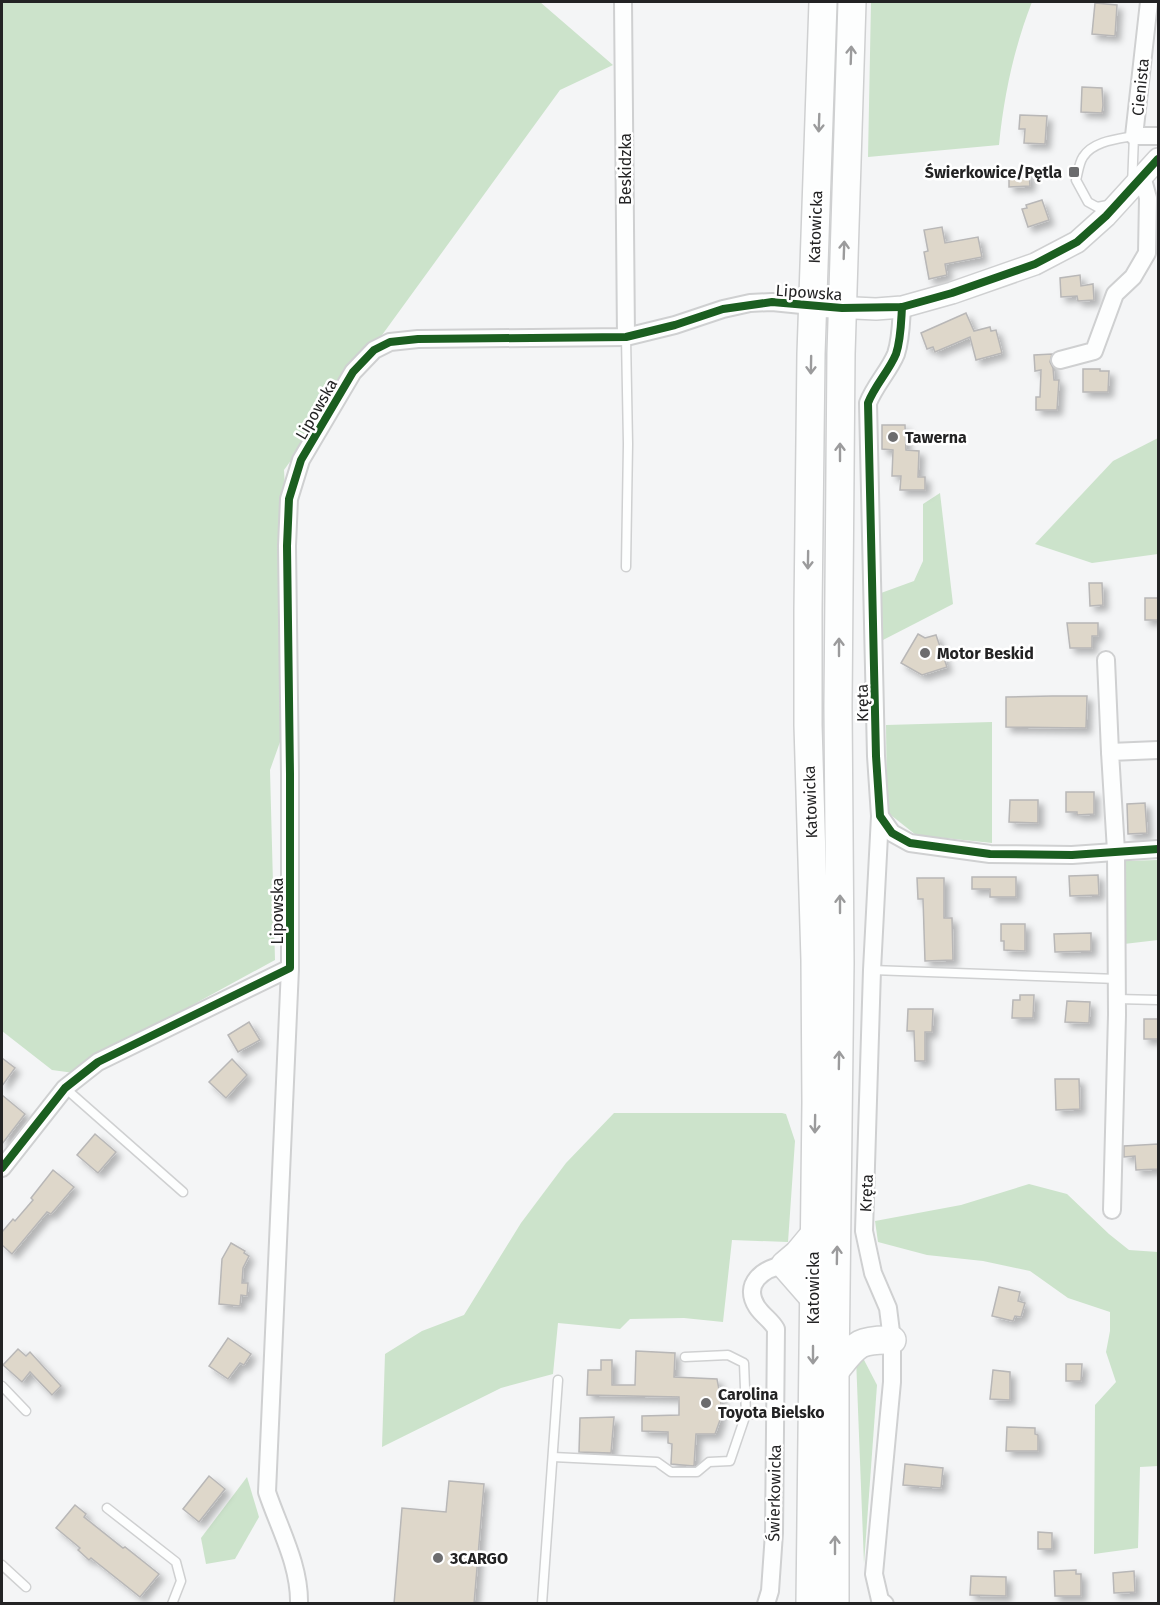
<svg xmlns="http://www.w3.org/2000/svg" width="1160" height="1605" font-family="'Fira Sans',sans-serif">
	<defs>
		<filter id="shadow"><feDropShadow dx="5" dy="5" stdDeviation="3" flood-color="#0004"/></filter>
	</defs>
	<rect width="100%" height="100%" fill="#f4f5f6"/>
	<g fill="#cce3cb">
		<polygon points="2,2 540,2 613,65 560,90 284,470 298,719 280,742 270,770 275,960 110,1050 74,1073 52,1070 2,1031"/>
		<path d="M871,2H1032C1014,48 1004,95 999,145L868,157Z"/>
		<polygon points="1158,438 1158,554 1092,563 1035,544 1113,461"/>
		<polygon points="940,493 953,604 883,640 881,593 914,581 923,561 923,504"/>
		<polygon points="992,722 992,843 916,835 887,812 886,725"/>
		<polygon points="1158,860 1158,940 1124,944 1124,861"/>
		<polygon points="614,1113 782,1113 786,1114 795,1141 788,1242 732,1240 723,1322 684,1318 630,1319 620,1329 558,1323 553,1374 501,1388 382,1447 385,1354 422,1331 464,1315 521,1223 566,1163"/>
		<polygon points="1029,1184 1067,1194 1109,1234 1129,1250 1158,1252 1158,1466 1140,1467 1138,1548 1094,1554 1095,1405 1116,1382 1106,1352 1110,1331 1110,1312 1068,1298 1030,1271 983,1261 927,1255 878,1242 875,1221 961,1205"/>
		<polygon points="856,1358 863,1358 877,1385 864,1564"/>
		<polygon points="247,1477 259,1517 235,1559 206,1564 201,1538"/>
	</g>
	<g fill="#ded7ca" stroke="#b8b7b7" stroke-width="1.5" filter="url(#shadow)">
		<polygon points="1095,3 1117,5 1115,36 1092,34"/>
		<polygon points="1082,87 1102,88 1103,105 1102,113 1081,112"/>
		<polygon points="1020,115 1047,116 1045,144 1024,143 1025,129 1019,129"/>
		<polygon points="1029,172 1030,186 1009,187 1009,173"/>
		<polygon points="1042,200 1049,220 1028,227 1022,209 1027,208 1026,205"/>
		<polygon points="942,227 945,243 978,237 982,257 945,264 947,275 929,279 924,252 928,251 924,230"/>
		<polygon points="1080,275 1081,286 1093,284 1094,300 1078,301 1077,296 1061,297 1060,278"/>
		<polygon points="966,313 974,331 990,327 991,331 996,330 1002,353 976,360 970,337 935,352 933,347 927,349 921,333"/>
		<polygon points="1052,354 1050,362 1053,368 1054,380 1059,380 1057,410 1036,410 1036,397 1040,397 1041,370 1035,371 1034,355"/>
		<polygon points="1083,369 1100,369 1100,371 1109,371 1108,392 1083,392"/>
		<polygon points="882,425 905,425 906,450 919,451 918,477 925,477 925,490 900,490 901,476 892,476 893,450 882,449"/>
		<polygon points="1089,583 1102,583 1103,605 1090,606"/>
		<rect x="1145" y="598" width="13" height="22"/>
		<polygon points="1067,623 1098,623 1098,636 1092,636 1092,648 1070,648"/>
		<polygon points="918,634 925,638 936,635 947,667 922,675 901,663"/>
		<polygon points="1052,696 1087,696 1086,728 1006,727 1006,697"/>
		<polygon points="1066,792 1094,792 1094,814 1077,815 1077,812 1066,812"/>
		<polygon points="1010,800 1038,800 1038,823 1009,822"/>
		<polygon points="1145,803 1147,833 1128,834 1127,804"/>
		<polygon points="1098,875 1099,895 1070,896 1069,876"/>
		<polygon points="972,877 1016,877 1016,897 990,897 990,889 972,889"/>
		<polygon points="917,878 944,878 944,918 952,918 953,960 925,961 923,899 918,899"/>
		<polygon points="1001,924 1025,924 1025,951 1004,950 1004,941 1001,941"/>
		<polygon points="1091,933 1091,951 1055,952 1054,934"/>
		<polygon points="1020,995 1034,995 1033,1018 1012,1018 1013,1000 1020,1000"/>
		<polygon points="1067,1001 1090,1002 1089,1023 1065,1022"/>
		<polygon points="908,1009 933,1009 932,1032 925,1032 925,1061 915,1061 914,1031 907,1031"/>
		<rect x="1144" y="1019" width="14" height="20"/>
		<polygon points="249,1022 260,1040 238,1052 228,1035"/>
		<polygon points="2,1058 15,1068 2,1086"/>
		<polygon points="232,1059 247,1075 226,1098 209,1082"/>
		<polygon points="1055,1079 1079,1079 1080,1109 1056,1110"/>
		<polygon points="2,1095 25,1114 2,1144"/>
		<polygon points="95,1134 116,1152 98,1173 77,1155"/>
		<polygon points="1158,1144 1158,1169 1136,1170 1135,1156 1124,1157 1124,1146"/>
		<polygon points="53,1170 74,1187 51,1214 47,1212 12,1254 2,1245 2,1232 13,1219 15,1221 33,1200 31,1198"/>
		<polygon points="231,1243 245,1251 244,1253 249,1256 243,1268 242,1283 248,1283 247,1296 241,1295 240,1306 219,1304 222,1259"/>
		<polygon points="999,1287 1020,1292 1018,1301 1025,1303 1021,1317 1015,1316 1013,1321 992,1316"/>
		<polygon points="228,1338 251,1354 244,1365 240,1363 228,1379 209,1366"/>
		<polygon points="18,1349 26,1356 30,1352 61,1386 52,1395 30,1372 22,1382 3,1365"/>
		<polygon points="636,1351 675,1353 674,1377 717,1379 721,1400 720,1420 715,1434 696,1434 694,1466 671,1464 672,1444 668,1443 668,1432 642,1431 642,1416 679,1415 679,1397 587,1395 588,1370 601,1370 601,1360 612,1360 612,1385 635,1385"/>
		<polygon points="1066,1364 1082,1364 1081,1381 1066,1381"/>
		<polygon points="993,1370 1010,1372 1010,1400 990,1399"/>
		<polygon points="614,1417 611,1453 579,1452 580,1418"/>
		<polygon points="1007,1427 1035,1428 1035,1434 1038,1435 1038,1451 1006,1451"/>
		<polygon points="905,1464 943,1468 941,1488 903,1485"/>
		<polygon points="209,1476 225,1489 199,1522 183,1509"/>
		<polygon points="449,1481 484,1484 474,1604 394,1604 402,1508 446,1512"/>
		<polygon points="75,1505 86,1514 84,1517 123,1548 125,1547 159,1574 140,1597 91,1558 89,1560 78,1550 80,1548 56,1528"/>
		<polygon points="1038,1532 1052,1533 1052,1549 1038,1549"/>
		<polygon points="1076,1570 1076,1574 1081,1574 1081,1596 1055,1596 1054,1571"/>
		<polygon points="1134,1571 1135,1592 1114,1593 1113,1573"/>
		<polygon points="971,1576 1006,1577 1006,1596 970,1595"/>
	</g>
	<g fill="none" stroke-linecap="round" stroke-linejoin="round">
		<defs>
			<g id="service">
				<path d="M1134,136L1132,186L1108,205L1097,207L1088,202L1076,180C1078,173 1079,163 1083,157C1093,141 1118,139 1134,136Z"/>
				<polyline points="626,567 628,444 626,337"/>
				<polyline points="872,970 1117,979"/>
				<polyline points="1117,999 1158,1000"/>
				<polyline points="65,1088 183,1192"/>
				<polyline points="685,1357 728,1355 744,1363 746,1414"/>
				<polyline points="2,1386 26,1411"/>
				<polyline points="553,1457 657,1462 671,1472 697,1472 709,1462 730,1461 746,1414 776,1414"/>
				<polyline points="107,1508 176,1562 181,1581 172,1604"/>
				<polyline points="2,1565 26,1587"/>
				<polyline points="542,1604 558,1380"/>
			</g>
			<g id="minor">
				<polyline points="623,2 626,337"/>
				<polyline points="1149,2 1134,136 1158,136"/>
				<path d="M902,307C901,323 901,339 896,354C889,371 875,385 868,403L876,756L880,816L892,833L910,843L990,854L1072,855L1158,849"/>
				<polyline points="1060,360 1094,351 1115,294 1133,277 1147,253 1148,198 1142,176"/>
				<polyline points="1106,660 1110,752"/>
				<polyline points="880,816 872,970 864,1231 873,1273 888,1308 892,1340 892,1382 874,1574 880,1600 885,1604"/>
				<path d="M290,968L267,1492C279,1528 300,1565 299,1604"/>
				<polyline points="2,1168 65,1088 98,1062 290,968 290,774 287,546 289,499 301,460 353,372 374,350 390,342 418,339 626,337 675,325 723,309 750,303 772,302 812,306"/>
				<polyline points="1112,1210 1117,1015 1116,851 1110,752 1158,750"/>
				<path d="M766,1604L770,1591L774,1533L776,1329C771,1320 763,1316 757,1307C742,1284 763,1268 785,1265"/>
			</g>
			<polyline id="tertiary" points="812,306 876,309 902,307 952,293 1035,264 1077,242 1106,216 1158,159"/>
			<g id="primary">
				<polyline points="813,1297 785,1265 798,1254 813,1236"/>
				<path d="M835,1371C856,1345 857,1339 892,1340"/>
				<polyline points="810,1604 816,1103 815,960 808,725 808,611 811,354 823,2"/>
				<polyline points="835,1604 835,1371 840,963 838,706 841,354 852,2"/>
			</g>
		</defs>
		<use href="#service" stroke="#cfd0d1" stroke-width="11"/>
		<use href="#minor" stroke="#cfd0d1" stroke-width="20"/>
		<use href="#tertiary" stroke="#cfd0d1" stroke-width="24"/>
		<use href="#primary" stroke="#cfd0d1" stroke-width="30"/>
		<use href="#service" stroke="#fdfefe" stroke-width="8"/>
		<use href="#minor" stroke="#fdfefe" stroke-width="16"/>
		<use href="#tertiary" stroke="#fdfefe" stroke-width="21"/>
		<use href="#primary" stroke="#fdfefe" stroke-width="27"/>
		<defs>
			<g id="cycleway">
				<path d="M902,307C901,323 901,339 896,354C889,371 875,385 868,403L876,756L880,816L892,833L910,843L990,854L1072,855L1158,849"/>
				<polyline points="2,1168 65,1088 98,1062 290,968 290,774 287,546 289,499 301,460 353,372 374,350 390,342 418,339 626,337 675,325 723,309 772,302 842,308 902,307 952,293 1035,264 1077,242 1106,216 1158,159"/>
			</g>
		</defs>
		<use href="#cycleway" stroke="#fff" stroke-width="11"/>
		<use href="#cycleway" stroke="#1b5e20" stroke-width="8"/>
	</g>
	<defs><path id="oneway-shaft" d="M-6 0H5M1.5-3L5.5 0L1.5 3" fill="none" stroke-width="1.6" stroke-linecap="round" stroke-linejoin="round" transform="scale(1.5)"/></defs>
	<g stroke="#9b9b9c">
		<use href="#oneway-shaft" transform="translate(851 55) rotate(-88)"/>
		<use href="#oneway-shaft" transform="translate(819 123) rotate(92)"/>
		<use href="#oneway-shaft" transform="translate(844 250) rotate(-88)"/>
		<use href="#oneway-shaft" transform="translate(811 365) rotate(91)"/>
		<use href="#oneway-shaft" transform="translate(840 452) rotate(-90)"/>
		<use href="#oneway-shaft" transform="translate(808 560) rotate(91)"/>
		<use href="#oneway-shaft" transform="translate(839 647) rotate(-90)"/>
		<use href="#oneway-shaft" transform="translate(840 904) rotate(-90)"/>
		<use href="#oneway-shaft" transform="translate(839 1060) rotate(-89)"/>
		<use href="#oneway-shaft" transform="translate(815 1124) rotate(91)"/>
		<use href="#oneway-shaft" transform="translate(837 1255) rotate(-89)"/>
		<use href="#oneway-shaft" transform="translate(813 1355) rotate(90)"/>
		<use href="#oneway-shaft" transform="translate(835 1545) rotate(-90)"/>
	</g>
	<g fill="#6c6c6e" stroke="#fff" stroke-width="2">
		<rect x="1068" y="166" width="12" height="12" rx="3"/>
		<circle cx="893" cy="437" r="6"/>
		<circle cx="925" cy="653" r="6"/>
		<circle cx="706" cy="1403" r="6"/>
		<circle cx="438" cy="1558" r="6"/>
	</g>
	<g text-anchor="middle" stroke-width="5" stroke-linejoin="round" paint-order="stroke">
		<g font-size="16" fill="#232324" stroke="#fff">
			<text transform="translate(1140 87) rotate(-84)" y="6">Cienista</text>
			<text transform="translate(625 169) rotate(-90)" y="6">Beskidzka</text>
			<text transform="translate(815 227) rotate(-88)" y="6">Katowicka</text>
			<text transform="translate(809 292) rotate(4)" y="6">Lipowska</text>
			<text transform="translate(316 409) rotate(-60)" y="6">Lipowska</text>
			<text transform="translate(862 703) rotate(-91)" y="6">Kręta</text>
			<text transform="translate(810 802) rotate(-92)" y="6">Katowicka</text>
			<text transform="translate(277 911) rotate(-90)" y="6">Lipowska</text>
			<text transform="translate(866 1193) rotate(-87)" y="6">Kręta</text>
			<text transform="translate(813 1288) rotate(-90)" y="6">Katowicka</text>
			<text transform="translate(774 1493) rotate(-89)" y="6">Świerkowicka</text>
		</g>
		<g font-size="16" font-weight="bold" fill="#232324" stroke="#fff" text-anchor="start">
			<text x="1062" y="178" text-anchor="end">Świerkowice/Pętla</text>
			<text x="905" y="443">Tawerna</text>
			<text x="937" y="659">Motor Beskid</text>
			<text x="718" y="1400">Carolina<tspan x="718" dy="18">Toyota Bielsko</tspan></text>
			<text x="450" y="1564">3CARGO</text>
		</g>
	</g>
	<rect width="1160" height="1605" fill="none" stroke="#232324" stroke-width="6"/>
</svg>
